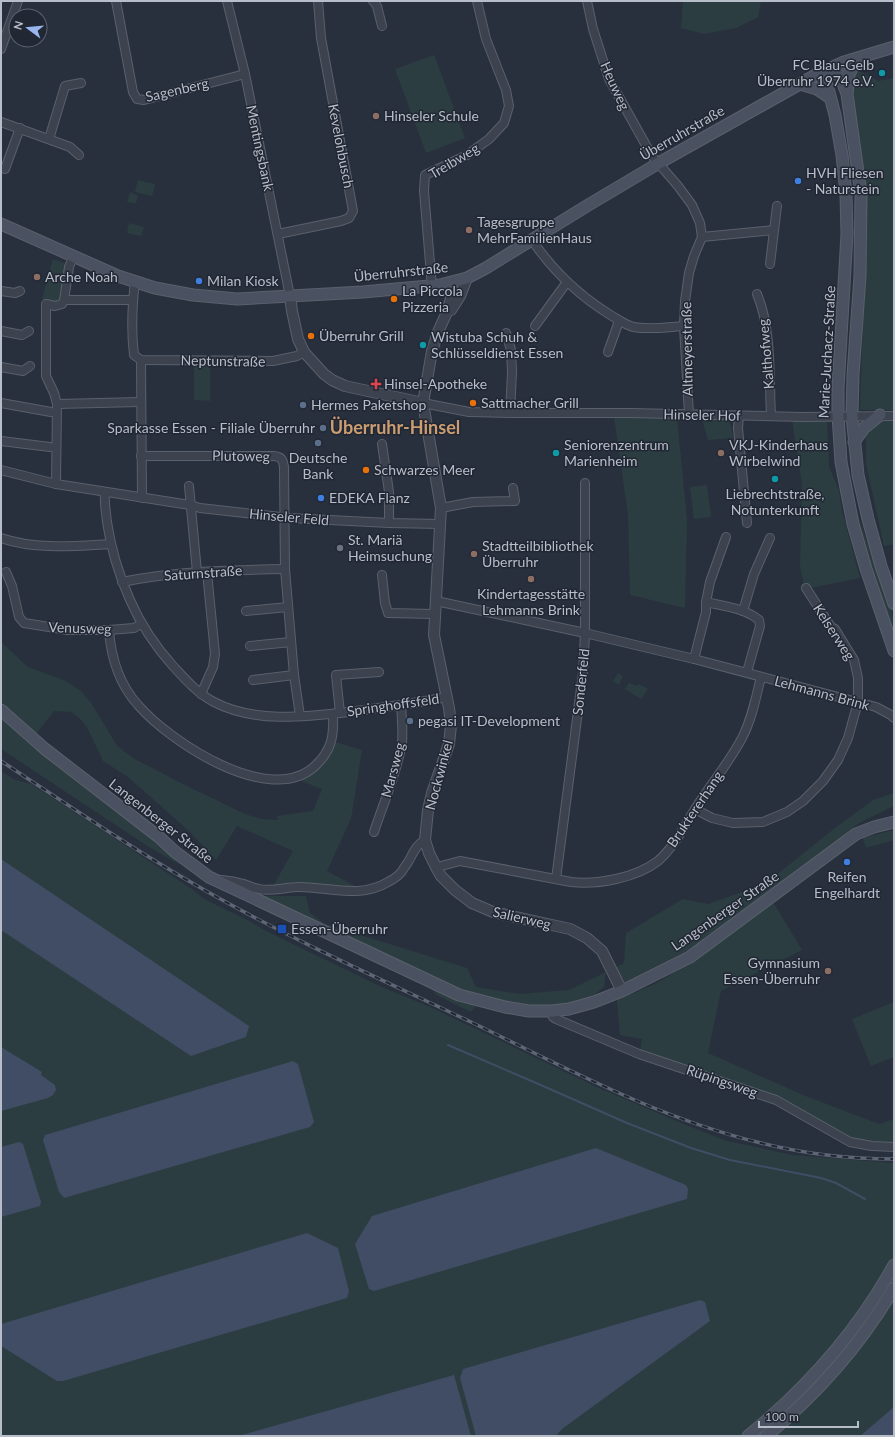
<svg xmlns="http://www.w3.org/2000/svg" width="895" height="1437" font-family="Lato,sans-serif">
	<rect width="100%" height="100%" fill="#28303e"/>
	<g fill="#2b3d40">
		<polygon points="683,1 761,1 758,17 736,28 704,34 681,28"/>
		<polygon points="434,55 465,138 426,153 395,69"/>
		<polygon points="858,70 878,81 894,78 894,410 860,410 865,260 851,89 852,78"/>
		<polygon points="138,180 155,184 152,196 135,192"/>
		<polygon points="130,192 138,196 136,203 132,203 127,202"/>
		<polygon points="129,223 144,227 141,236 127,233"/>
		<polygon points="53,259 67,264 59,302 42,299"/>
		<polygon points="194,363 210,363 210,401 194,400"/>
		<polygon points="614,417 677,418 687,520 685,608 630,595 628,515"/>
		<polygon points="894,418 894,544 884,546 866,464 866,420"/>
		<polygon points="702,419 727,420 731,425 733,438 708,440"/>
		<polygon points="792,419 827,419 829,467 839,490 842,511 860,578 805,589 800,567 802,484"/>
		<polygon points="707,485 711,517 694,519 690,487"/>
		<polygon points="854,504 894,620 894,638 864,546"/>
		<polygon points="1,642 28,667 66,681 81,691 92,704 117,746 133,758 179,782 245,814 262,819 278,820 277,816 313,811 322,789 301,781 322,766 329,754 335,742 362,750 351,819 327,871 355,886 327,887 290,883 273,886 293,851 237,826 216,860 190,832 128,777 103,761 87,727 80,719 72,712 54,711 36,734 1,704"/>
		<polygon points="618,673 623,676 619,685 613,681"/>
		<polygon points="629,683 638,686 639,684 648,689 641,699 625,689"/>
		<polygon points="1,712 37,749 165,849 180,865 149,847 1,749"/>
		<polygon points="1,771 15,780 31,784 192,889 204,899 249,921 268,932 384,988 428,1006 601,1089 691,1127 727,1141 793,1155 894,1163 894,1436 1,1436"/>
		<polygon points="894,793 894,806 859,823 776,890 723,930 661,969 625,983 615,968 624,963 626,933 683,899 708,904 765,884 835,828 873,800"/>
		<polygon points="894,830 894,840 866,848 863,838"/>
		<polygon points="258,896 306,896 310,913 325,924 467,968 476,987 520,994 569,990 606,972 604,987 594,995 554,1007 508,1003 471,997"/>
		<polygon points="773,902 802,950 721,991 708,1053 803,1095 879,1124 894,1119 894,1146 851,1140 777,1099 640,1051 642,1039 620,1035 617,1000 657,983 697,958"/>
		<polygon points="424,982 478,1003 471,1012 438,996"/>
		<polygon points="894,1002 894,1057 871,1066 852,1019"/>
	</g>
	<g fill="#404d65">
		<polygon points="1,859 249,1026 246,1037 191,1056 1,930"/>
		<polygon points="1,1047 42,1072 41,1075 55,1085 56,1090 53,1095 48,1098 1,1111"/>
		<polygon points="293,1061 298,1064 314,1122 310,1127 64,1198 59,1192 43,1140 45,1135"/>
		<polygon points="19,1142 23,1144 41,1202 40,1206 1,1217 1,1147"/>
		<polygon points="596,1148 686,1185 688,1189 687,1199 374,1291 369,1289 355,1244 372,1216"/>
		<polygon points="307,1233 338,1248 349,1291 347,1298 63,1381 57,1381 1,1346 1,1324"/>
		<polygon points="700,1300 705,1302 710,1321 562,1429 556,1436 476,1436 460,1378 463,1369"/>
		<polygon points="454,1375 471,1436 238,1436"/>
		<polygon points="894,1407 894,1436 860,1436"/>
	</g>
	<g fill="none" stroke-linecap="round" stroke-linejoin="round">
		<polyline stroke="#404d65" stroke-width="2" points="448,1045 543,1086 627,1123 691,1148 730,1160 821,1178 836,1183 865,1199"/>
		<defs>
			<g id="minor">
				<polyline points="116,1 133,92 137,99 144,100 245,74"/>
				<polyline points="227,1 245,74 290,296"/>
				<polyline points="373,1 377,6 382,26"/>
				<polyline points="587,1 593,29 609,79 652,156 678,186 692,205 700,223 702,237 694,256 689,273 685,301 684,326 689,415"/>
				<polyline points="1,49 18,1"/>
				<polyline points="1,122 70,147 79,155"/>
				<polyline points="49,139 65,86 81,83"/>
				<polyline points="5,169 20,128"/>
				<polyline points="278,234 341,221 349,218 353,211 321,38 318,1"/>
				<polyline points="702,237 774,230"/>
				<path d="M532,240C553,271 581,297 612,316C619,320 627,326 634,327C650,330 668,327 684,326"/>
				<polyline points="73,257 69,267 64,300 133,300"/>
				<polyline points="770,264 777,206"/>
				<path d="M135,282C132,306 131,330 134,355L141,360L273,361L297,356L304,352"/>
				<polyline points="432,287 424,191 425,175 467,155 489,139 504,123 509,106 506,90 486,39 477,1"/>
				<polyline points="1,291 15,293 20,291"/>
				<path d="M757,294C772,329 769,378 771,416"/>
				<polyline points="535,326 567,282"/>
				<polyline points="1,331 22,335 29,331"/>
				<polyline points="506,333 511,350 512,372 510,413"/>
				<polyline points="608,352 619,321"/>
				<polyline points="141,360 142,498"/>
				<polyline points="1,367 23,371 30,366"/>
				<polyline points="1,403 51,412"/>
				<polyline points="423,403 469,412 510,413 631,413 802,417 894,416"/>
				<polyline points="57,404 140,402"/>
				<polyline points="739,416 738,428 747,523"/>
				<polyline points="1,441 50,447"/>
				<polyline points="382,444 389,492 389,523"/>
				<path d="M141,456H274C281,457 283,459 284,467L285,569L294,675L300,716"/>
				<polyline points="1,470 56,484 190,505 200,508 290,518 389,523 441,524"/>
				<polyline points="56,484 57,404 54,393 46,376 46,304 55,306 62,304 64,300"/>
				<polyline points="189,486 197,572"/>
				<path d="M105,492C104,502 106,512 107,522C111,550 119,575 130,600C141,625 155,646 173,666C185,679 198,694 214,702C254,723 304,717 348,712C381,708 414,704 447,697"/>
				<polyline points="441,508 473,502 515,501 513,488"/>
				<path d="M1,538C36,550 74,546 111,544"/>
				<polyline points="6,572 12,586 19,617 24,623 68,630 109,630 134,628 141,624"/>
				<polyline points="382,575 385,603 388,613 434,614"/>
				<path d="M122,582C176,571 230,570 285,569"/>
				<polyline points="436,601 585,633 694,659 876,707 891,715 894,718"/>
				<path d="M706,602C723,606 745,608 759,620L760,626L747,672"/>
				<polyline points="246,611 288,607"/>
				<polyline points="743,611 754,574 770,538"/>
				<path d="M109,630C111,658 119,684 138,705C170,742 270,808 315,766C332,750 334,736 333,714"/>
				<polyline points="250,646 291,642"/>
				<polyline points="694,659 706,612 706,602 710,582 726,537"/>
				<polyline points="253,680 294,675"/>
				<polyline points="201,694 213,667 215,654 207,572"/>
				<polyline points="340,713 336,675 379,672"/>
				<polyline points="695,809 712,818 733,823 763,822 787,812 803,801 823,781 838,760 848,738 858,702 858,678 854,660 835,629 831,627 806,588"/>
				<path d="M374,832C383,804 397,773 402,743C403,731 402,718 401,706"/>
				<path d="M437,869L441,866L460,861L571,882C597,885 636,878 658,861C674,847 684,827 695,809C710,785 729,763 742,738C752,719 756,697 761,677"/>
				<polyline points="556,879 583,673 585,633 585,483"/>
				<path d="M221,880C227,881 233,881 239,883C246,884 252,888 259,889C272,892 286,887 299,887C329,887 360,899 388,882C394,879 401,874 404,868C413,857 412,848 425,840"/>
				<polyline points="552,1011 553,1017 556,1019 639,1054 776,1100 850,1142 872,1146 894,1147"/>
			</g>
			<g id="tertiary">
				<polyline points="449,283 451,298 447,312 438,332 432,351 423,403 441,508 434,635 449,708 451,725 449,744 432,793 428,810 425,840 429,853 437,869 441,876 455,890 472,903 493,912 570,929 587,938 602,951 622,991"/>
				<polyline points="290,296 292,311 298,339 304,352 324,374 332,380 345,386 423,403"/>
				<polyline points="451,310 460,296 467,278"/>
			</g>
			<g id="secondary">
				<polyline points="857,59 849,74 847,94 861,194 860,276 853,375 852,415 858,475 868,519 881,566 894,604"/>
				<polyline points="831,68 826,81 835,115 842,155 846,194 847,234 838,388 838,415 841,462 853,524 866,569 894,651"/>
				<polyline points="832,68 840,76 846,91"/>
				<polyline points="800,84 817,89 829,97"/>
				<polyline points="1,224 118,276 155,288 193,295 237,299 363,292 440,285 467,278 486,268 590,204 659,163 814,76 844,62 894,47"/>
				<polyline points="854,442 864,428 880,415"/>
				<polyline points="1,710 45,749 159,837 174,851 209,877 459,995 505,1007 529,1011 552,1011 569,1009 594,1002 622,991 690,957 856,834 874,827 894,822"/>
				<path d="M748,1436C807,1388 857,1332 894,1265"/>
				<path d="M766,1436C816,1395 861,1344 894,1288"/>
			</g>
		</defs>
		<use href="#minor" stroke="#5a606c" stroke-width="10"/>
		<use href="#tertiary" stroke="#5a606c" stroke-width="12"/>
		<use href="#secondary" stroke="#5a606c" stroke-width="13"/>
		<use href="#minor" stroke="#3c424e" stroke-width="8"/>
		<use href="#tertiary" stroke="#3c424e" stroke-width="10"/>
		<use href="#secondary" stroke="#4a5161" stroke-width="11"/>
		<defs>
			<path id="rail" d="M1,761C71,807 141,855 215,896C299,943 387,982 473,1023C566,1068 660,1119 761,1143C805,1154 849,1159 894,1159"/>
		</defs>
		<use href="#rail" stroke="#5e6675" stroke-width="3.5"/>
		<use href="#rail" stroke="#212733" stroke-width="2" stroke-dasharray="6" stroke-linecap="butt"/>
	</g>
	<g fill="#0f9aa8" stroke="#212733" stroke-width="1.5">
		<circle cx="882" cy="73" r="4"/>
		<circle cx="423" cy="345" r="4"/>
		<circle cx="556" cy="453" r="4"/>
		<circle cx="775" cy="479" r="4"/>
	</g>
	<g fill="#8d6e63" stroke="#212733" stroke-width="1.5">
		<circle cx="376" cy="116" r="4"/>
		<circle cx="469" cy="230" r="4"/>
		<circle cx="37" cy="277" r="4"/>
		<circle cx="721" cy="453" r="4"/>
		<circle cx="474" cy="554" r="4"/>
		<circle cx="531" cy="579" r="4"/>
		<circle cx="828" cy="971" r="4"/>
	</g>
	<g fill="#3f7fe0" stroke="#212733" stroke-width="1.5">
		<circle cx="798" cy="181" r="4"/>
		<circle cx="199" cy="281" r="4"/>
		<circle cx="321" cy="498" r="4"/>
		<circle cx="847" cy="862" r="4"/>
	</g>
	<g fill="#e8710a" stroke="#212733" stroke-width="1.5">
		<circle cx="394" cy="299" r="4"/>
		<circle cx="311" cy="336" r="4"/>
		<circle cx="473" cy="403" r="4"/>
		<circle cx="366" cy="470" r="4"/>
	</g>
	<path fill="#e0444e" stroke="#212733" stroke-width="1.5" d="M374 378h4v4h4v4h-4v4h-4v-4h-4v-4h4z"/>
	<g fill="#5c6f8a" stroke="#212733" stroke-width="1.5">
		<circle cx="303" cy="405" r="4"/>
		<circle cx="323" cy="428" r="4"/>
		<circle cx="318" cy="443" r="4"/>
		<circle cx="410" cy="721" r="4"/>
	</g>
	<circle fill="#6b7280" stroke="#212733" stroke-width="1.5" cx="340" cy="548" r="4"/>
	<rect fill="#1a4fb4" stroke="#212733" stroke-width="1.5" x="277" y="924" width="10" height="10" rx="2"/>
	<g text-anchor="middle" stroke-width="3" stroke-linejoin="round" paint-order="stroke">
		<g font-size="14" fill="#b8bec9" stroke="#212733" text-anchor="start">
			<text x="874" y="70" text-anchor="end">FC Blau-Gelb<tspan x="874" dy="16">Überruhr 1974 e.V.</tspan></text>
			<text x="384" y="121">Hinseler Schule</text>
			<text x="806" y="178">HVH Fliesen<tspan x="806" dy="16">- Naturstein</tspan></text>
			<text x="477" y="227">Tagesgruppe<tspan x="477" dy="16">MehrFamilienHaus</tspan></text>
			<text x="45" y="282">Arche Noah</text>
			<text x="207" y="286">Milan Kiosk</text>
			<text x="402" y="296">La Piccola<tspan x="402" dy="16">Pizzeria</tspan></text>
			<text x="319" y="341">Überruhr Grill</text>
			<text x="431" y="342">Wistuba Schuh &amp;<tspan x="431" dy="16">Schlüsseldienst Essen</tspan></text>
			<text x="384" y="389">Hinsel-Apotheke</text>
			<text x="481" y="408">Sattmacher Grill</text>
			<text x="311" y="410">Hermes Paketshop</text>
			<text x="315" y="433" text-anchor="end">Sparkasse Essen - Filiale Überruhr</text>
			<text x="564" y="450">Seniorenzentrum<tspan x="564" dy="16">Marienheim</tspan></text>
			<text x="729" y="450">VKJ-Kinderhaus<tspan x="729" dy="16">Wirbelwind</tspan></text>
			<text x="318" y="463" text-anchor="middle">Deutsche<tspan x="318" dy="16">Bank</tspan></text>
			<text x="374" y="475">Schwarzes Meer</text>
			<text x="775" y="499" text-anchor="middle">Liebrechtstraße,<tspan x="775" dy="16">Notunterkunft</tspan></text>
			<text x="329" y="503">EDEKA Flanz</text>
			<text x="348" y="545">St. Mariä<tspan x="348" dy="16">Heimsuchung</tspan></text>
			<text x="482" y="551">Stadtteilbibliothek<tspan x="482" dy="16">Überruhr</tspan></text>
			<text x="531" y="599" text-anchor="middle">Kindertagesstätte<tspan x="531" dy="16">Lehmanns Brink</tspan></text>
			<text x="418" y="726">pegasi IT-Development</text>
			<text x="847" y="882" text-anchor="middle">Reifen<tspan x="847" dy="16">Engelhardt</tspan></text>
			<text x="291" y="934">Essen-Überruhr</text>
			<text x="820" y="968" text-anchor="end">Gymnasium<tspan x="820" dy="16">Essen-Überruhr</tspan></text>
		</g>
		<g font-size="14" fill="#b8bec9" stroke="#212733">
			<text transform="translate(615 86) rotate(66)" y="5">Heuweg</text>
			<text transform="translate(177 90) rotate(-13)" y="5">Sagenberg</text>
			<text transform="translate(682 133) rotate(-30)" y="5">Überruhrstraße</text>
			<text transform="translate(341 146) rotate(79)" y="5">Kevelohbusch</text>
			<text transform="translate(260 148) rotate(78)" y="5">Mentingsbank</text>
			<text transform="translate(454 161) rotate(-31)" y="5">Treibweg</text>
			<text transform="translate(401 272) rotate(-6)" y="5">Überruhrstraße</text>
			<text transform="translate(687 349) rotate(-91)" y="5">Altmeyerstraße</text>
			<text transform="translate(827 352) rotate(-87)" y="5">Marie-Juchacz-Straße</text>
			<text transform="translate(766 354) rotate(-95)" y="5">Kalthofweg</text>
			<text transform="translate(223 361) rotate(1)" y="5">Neptunstraße</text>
			<text transform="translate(702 415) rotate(1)" y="5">Hinseler Hof</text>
			<text transform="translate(241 456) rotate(1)" y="5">Plutoweg</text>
			<text transform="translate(289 517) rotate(5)" y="5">Hinseler Feld</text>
			<text transform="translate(203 573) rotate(-4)" y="5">Saturnstraße</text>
			<text transform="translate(80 628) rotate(2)" y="5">Venusweg</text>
			<text transform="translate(834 632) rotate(57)" y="5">Kelserweg</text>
			<text transform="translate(581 682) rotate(-84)" y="5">Sonderfeld</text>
			<text transform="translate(822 693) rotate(15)" y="5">Lehmanns Brink</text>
			<text transform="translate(393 705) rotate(-8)" y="5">Springhoffsfeld</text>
			<text transform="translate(393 770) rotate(-75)" y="5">Marsweg</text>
			<text transform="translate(439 775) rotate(-75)" y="5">Nockwinkel</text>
			<text transform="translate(695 809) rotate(-56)" y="5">Bruktererhang</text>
			<text transform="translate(161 821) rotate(38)" y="5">Langenberger Straße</text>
			<text transform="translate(725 911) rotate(-35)" y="5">Langenberger Straße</text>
			<text transform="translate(522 918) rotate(13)" y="5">Salierweg</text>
			<text transform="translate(722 1081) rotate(19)" y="5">Rüpingsweg</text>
		</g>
		<g font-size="18" font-weight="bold" fill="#cb9d71" stroke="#212733">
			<text x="395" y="434">Überruhr-Hinsel</text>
		</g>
	</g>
	<rect width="895" height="1437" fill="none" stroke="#b8bec9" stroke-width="4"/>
	<g transform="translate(28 28) rotate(286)"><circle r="19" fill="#212733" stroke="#5d636f"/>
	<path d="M0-3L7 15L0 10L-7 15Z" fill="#98b5ee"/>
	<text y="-6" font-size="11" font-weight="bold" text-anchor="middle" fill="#b8bec9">N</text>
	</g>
	<path d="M759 1421v6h99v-6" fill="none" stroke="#b8bec9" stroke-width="2"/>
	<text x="765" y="1421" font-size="12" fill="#b8bec9" stroke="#212733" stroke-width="3" paint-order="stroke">100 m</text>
</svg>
